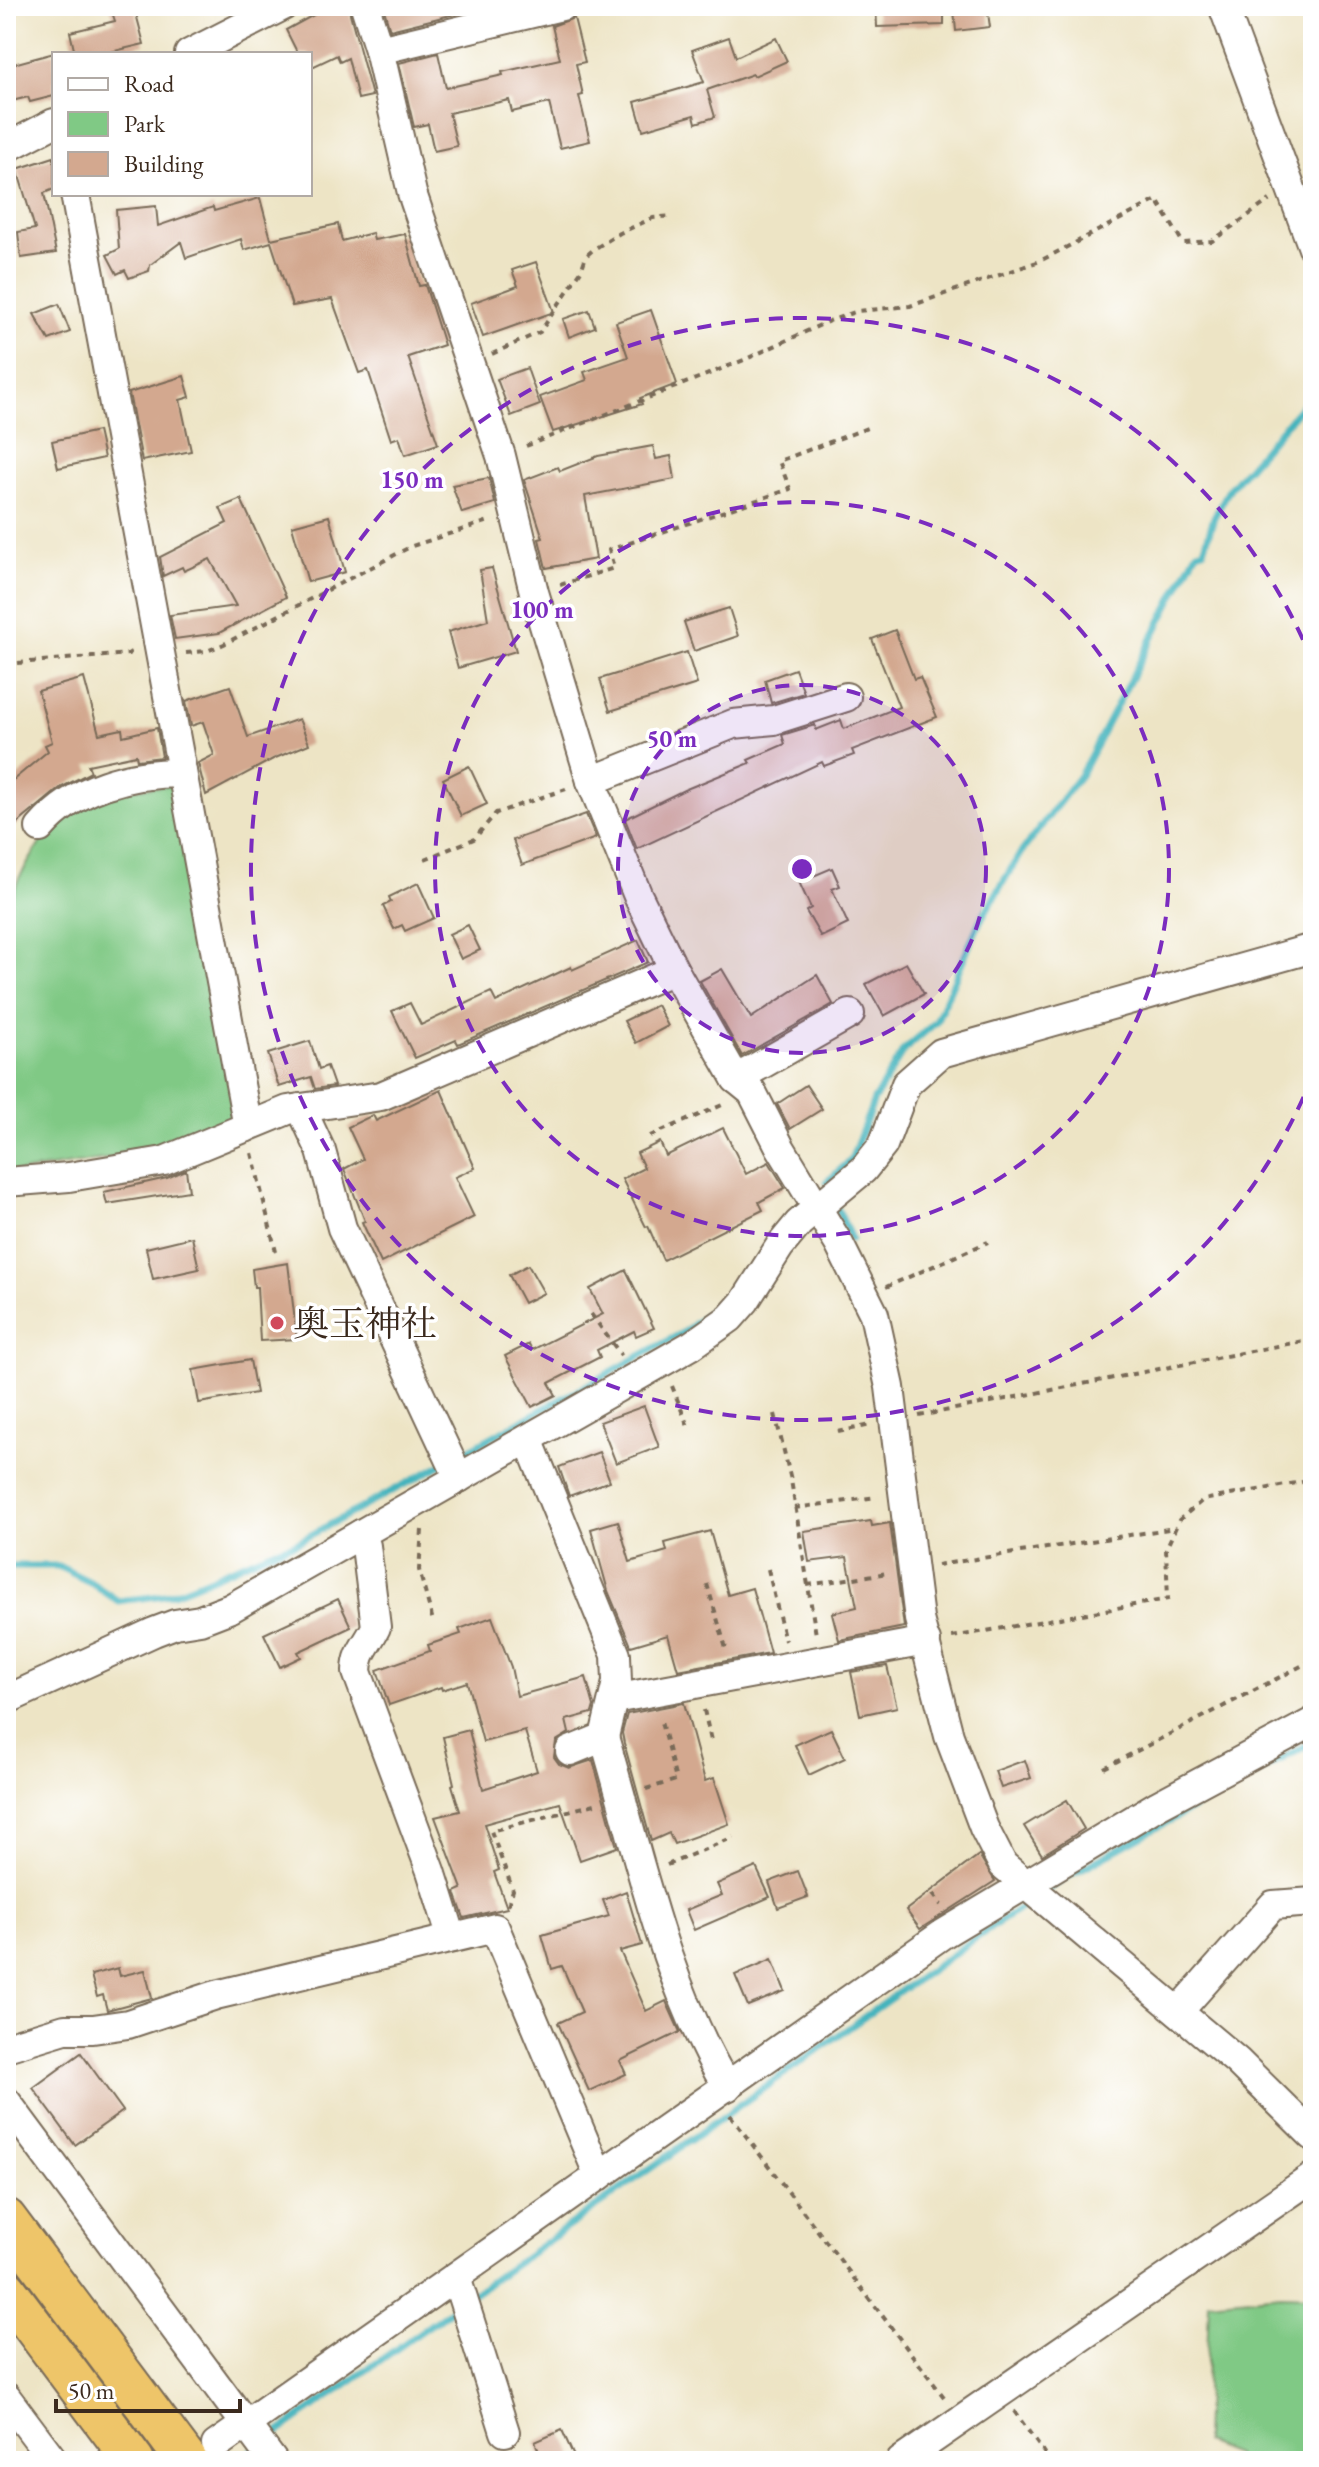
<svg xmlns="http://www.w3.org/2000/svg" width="1319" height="2467" font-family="'EB Garamond','Noto Serif JP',serif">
	<rect width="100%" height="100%" fill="#fff"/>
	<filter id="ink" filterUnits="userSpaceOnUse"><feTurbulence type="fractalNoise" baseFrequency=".0125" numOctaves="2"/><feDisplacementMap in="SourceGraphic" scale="16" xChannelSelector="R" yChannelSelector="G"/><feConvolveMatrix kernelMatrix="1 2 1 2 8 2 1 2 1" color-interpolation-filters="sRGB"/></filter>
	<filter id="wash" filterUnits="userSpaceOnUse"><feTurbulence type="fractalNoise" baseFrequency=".006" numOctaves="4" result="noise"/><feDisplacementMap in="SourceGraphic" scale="32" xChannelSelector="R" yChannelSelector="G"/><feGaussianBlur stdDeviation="1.8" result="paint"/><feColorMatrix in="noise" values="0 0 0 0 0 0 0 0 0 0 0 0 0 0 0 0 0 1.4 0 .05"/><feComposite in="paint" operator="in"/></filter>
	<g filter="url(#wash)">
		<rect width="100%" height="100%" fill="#ede4c5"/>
		<g fill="#80c985" stroke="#5e7a52" stroke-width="2">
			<polygon points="177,785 238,1120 170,1149 6,1174 6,910 19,878 42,840 82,805 108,791"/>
			<polygon points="1281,2295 1313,2296 1313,2461 1237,2461 1235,2454 1204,2442 1209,2302"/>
		</g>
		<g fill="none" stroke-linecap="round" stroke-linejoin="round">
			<g stroke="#44b4bd" stroke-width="7">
				<polyline points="827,1182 851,1160 874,1100 903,1051 936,1022 980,921 1020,854 1081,774 1197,552 1204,550 1214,517 1230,488 1313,393"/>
				<polyline points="835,1203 851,1239"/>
				<polyline points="457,1456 684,1332 741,1287"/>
				<path d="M6,1566H58L90,1582L118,1601C136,1598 156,1598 173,1593C215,1579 253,1556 294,1544L446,1462"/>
				<polyline points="1046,1891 1065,1878 1313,1742"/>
				<polyline points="470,2296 973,1940 1032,1900"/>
				<polyline points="265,2442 457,2306"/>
				<polyline points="238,2461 255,2449"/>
			</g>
		</g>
		<g id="blocks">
			<g fill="#d3a88f">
				<polygon points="110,6 134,6 144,44 102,54 75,54 70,32 115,21"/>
				<polygon points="330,6 348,6 372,96 358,99 348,58 340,62 337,55 310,68 310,54 298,54 286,30"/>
				<polygon points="383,6 471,6 471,10 390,30"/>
				<polygon points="876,6 944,6 944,25 877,27"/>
				<polygon points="987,6 990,27 956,31 954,10"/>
				<polygon points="574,18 585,62 576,64 583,95 579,96 590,141 560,148 549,103 512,112 509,100 449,113 457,146 434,151 428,124 414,127 399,63 438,53 446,88 503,75 502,72 560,59 552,26"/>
				<polygon points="729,37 736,57 776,38 787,61 754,76 753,74 707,90 715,117 696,123 694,115 643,130 635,102 704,82 692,50"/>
				<polygon points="54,53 54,96 30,102 28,97 12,101 10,90 6,91 6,66"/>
				<polygon points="54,157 54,189 44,193 56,253 21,258 18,232 35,229 17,169"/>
				<polygon points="260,198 271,239 338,224 342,241 372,233 374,240 405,234 419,286 425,285 444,345 408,357 438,444 405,455 399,437 391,440 368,370 359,373 332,299 292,306 271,242 244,250 241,239 186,258 181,242 150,265 149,271 129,278 125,270 117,274 107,255 119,249 116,210 156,206 158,226 213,207 214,211"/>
				<polygon points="536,262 554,312 483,337 471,303 518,286 512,270"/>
				<polygon points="59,304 70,332 49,340 34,314"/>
				<polygon points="589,310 595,327 569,337 563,319"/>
				<polygon points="651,310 677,384 640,398 642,404 553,432 540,397 587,380 584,372 628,357 616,322"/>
				<polygon points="527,368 540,405 511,416 497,379"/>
				<polygon points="184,376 190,397 180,400 191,451 142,461 129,393"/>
				<polygon points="98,431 104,458 58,468 52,441"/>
				<polygon points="653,446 656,459 671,456 675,479 585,496 596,559 546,568 539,539 543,538 524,480 558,467 560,471 598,456"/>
				<polygon points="489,478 495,503 462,513 452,485"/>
				<polygon points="241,499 286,597 219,633 175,639 170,615 236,606 210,559 184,571 182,567 163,576 160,557 227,523 220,508"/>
				<polygon points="329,516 345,572 308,582 292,526"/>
				<polygon points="492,568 516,651 458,668 448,632 488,620 480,570"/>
				<polygon points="729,608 738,636 694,651 684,622"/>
				<polygon points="895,630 914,679 920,677 937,717 852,750 854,755 824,766 822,762 637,849 625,819 684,790 750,763 748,760 785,744 782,735 815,725 816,730 841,720 844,729 899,707 872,639"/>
				<polygon points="687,652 697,684 610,711 600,679"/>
				<polygon points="795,669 804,693 771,703 765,680"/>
				<polygon points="84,678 99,734 122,729 123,736 157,728 162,757 137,760 136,755 88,765 91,772 60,788 6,833 6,786 48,751 45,745 52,742 38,691"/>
				<polygon points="230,686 248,737 299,719 309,744 273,759 206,795 198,763 214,755 203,722 191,726 186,701"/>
				<polygon points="469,766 487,804 461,816 443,779"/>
				<polygon points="586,814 596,838 522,865 513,840"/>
				<polygon points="832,868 840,886 832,889 848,924 821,937 806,911 811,908 799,882"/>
				<polygon points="418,883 434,918 405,931 402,925 394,929 383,906 391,902 389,897"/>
				<polygon points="468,925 480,950 461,959 449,934"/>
				<polygon points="638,940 648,962 458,1044 456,1040 415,1058 392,1011 410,1003 421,1025 491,992 496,1002 571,967 572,970"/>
				<polygon points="906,963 924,994 884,1016 866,984"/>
				<polygon points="722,969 751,1018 817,975 833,1004 742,1056 700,981"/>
				<polygon points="657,1005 668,1026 636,1043 624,1021"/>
				<polygon points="310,1041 319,1069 327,1066 334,1086 315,1089 311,1077 279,1087 268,1054"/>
				<polygon points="806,1085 822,1109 790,1129 777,1104"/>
				<polygon points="441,1090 475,1168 455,1177 474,1217 381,1263 362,1222 365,1221 344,1169 363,1159 348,1127 373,1115 376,1121"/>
				<polygon points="723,1128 746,1174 769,1162 785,1188 759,1202 763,1210 663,1260 648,1226 646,1227 622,1179 644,1168 637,1153 660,1142 666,1156"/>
				<polygon points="186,1170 189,1191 107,1204 104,1192 167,1178"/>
				<polygon points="192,1237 199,1269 153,1279 146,1248"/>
				<polygon points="288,1263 297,1339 260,1341 257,1287 254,1287 252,1269"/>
				<polygon points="528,1265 544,1293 524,1303 509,1275"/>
				<polygon points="626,1270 654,1328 636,1336 634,1331 597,1350 600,1357 549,1383 556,1395 532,1407 505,1356 529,1344 532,1350 603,1314 590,1289"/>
				<polygon points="250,1360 256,1393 199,1403 193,1370"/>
				<polygon points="644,1406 659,1447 616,1463 600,1422"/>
				<polygon points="599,1452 610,1481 569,1496 559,1467"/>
				<polygon points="618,1521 630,1562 667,1551 665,1543 710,1531 728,1595 752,1588 770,1653 678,1670 668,1635 631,1646 608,1591 591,1529"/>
				<polygon points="871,1521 872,1526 890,1523 904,1627 839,1640 832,1613 857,1607 847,1557 809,1562 804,1531"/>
				<polygon points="338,1599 351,1627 298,1652 301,1657 280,1667 264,1634"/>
				<polygon points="492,1617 511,1667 517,1696 586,1677 594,1706 592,1713 566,1720 569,1733 556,1741 554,1757 559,1764 569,1768 593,1760 617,1847 580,1860 560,1803 484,1824 499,1870 494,1872 507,1908 464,1918 455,1892 462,1889 435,1817 460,1811 452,1785 454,1784 443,1737 469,1730 483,1789 537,1771 525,1731 483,1742 467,1682 442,1690 441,1687 389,1705 377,1670 430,1651 428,1645 461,1634 459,1629"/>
				<polygon points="887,1666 897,1707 860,1715 851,1672"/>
				<polygon points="684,1703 705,1781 714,1778 729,1824 674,1844 669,1833 651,1841 624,1743 622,1733 627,1714"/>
				<polygon points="831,1729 845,1758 809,1775 795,1745"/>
				<polygon points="1025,1760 1031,1778 1001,1788 995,1771"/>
				<polygon points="1067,1800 1084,1829 1042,1855 1024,1826"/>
				<polygon points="979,1855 995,1881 920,1929 906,1910"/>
				<polygon points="756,1867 770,1897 694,1930 686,1910 722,1895 717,1884"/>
				<polygon points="798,1871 808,1897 778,1908 769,1882"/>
				<polygon points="626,1891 642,1945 620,1951 646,2011 666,2001 680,2032 620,2061 626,2074 589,2091 558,2023 582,2012 562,1966 552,1969 542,1935 609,1916 603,1900"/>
				<polygon points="772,1959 785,1991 748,2006 735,1975"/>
				<polygon points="118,1968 120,1976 145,1970 152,1998 107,2010 103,1995 97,1997 91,1975"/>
				<polygon points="81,2053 123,2111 75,2145 33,2088"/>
				<polygon points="562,2430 576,2461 543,2461 535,2442"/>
			</g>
		</g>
	</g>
	<g filter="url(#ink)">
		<use href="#blocks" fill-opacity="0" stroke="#796b58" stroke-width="2"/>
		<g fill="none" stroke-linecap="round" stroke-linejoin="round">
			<defs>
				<g id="minor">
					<polyline points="365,6 379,50 412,193 501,456 534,592 591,781 638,896 674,970 736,1079 752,1092 780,1147 839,1244 874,1314 890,1387 919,1619 949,1736 984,1828 1003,1865 1237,2061 1313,2136"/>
					<polyline points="1223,6 1313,248"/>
					<polyline points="379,50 562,6"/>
					<polyline points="189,54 283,6"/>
					<polyline points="6,148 54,123"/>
					<polyline points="75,194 247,1122 245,1128"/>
					<polyline points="591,781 733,724 774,720 846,697"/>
					<path d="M40,828C75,787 129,773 182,773"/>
					<polyline points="736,1079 850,1014"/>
					<polyline points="301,1108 321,1151 342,1228 459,1478"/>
					<polyline points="6,1182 69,1177 164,1161 288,1110 381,1096 674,970"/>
					<polyline points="528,1439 616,1655 617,1682 604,1737 570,1751"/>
					<path d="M361,1534L366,1546L376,1627C368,1644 357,1652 357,1672L431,1871L452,1938"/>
					<polyline points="614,1699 926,1641"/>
					<polyline points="6,1700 154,1632 175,1624 200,1620 231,1608 692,1345 730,1318 745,1301 780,1246 799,1223 863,1170 883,1145 906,1084 941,1053 1313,948"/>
					<path d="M604,1737C639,1855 663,1980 727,2087"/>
					<polyline points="1179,2011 1273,1905 1313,1902"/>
					<polyline points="6,2047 65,2029 93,2029 128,2024 216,1995 495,1928 599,2176"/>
					<polyline points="6,2101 273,2461"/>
					<polyline points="456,2277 505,2432"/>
					<polyline points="6,2397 54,2461"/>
					<polyline points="216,2445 943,1934 1158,1805 1313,1722"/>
					<polyline points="901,2461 1313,2177"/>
				</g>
				<g id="highway">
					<polyline points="6,2219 187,2461"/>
					<polyline points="6,2290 134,2461"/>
				</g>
			</defs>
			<use href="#minor" stroke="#796b58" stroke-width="32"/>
			<use href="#highway" stroke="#796b58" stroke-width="44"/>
			<g stroke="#796b58" stroke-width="4" stroke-dasharray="6 6" stroke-linecap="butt">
				<polyline points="492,354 540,332 581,271 586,256 594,249 620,233 653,218 672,216"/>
				<polyline points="526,446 744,360 829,321 858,311 910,306 1040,261 1157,200 1183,243 1212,241 1270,200"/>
				<polyline points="560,585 614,568 609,550 790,489 779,461 870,427"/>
				<polyline points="186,653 207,651 224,644 412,546 492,520"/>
				<polyline points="6,664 128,654 134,650"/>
				<polyline points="425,859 474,839 496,813 566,789"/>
				<polyline points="650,1136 727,1103"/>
				<polyline points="252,1153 276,1252"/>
				<polyline points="886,1287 988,1242"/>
				<polyline points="591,1314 621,1355"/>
				<polyline points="672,1386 689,1429"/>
				<polyline points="775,1414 791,1480 816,1635"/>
				<polyline points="919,1416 1313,1339"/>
				<polyline points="838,1432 871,1425"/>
				<polyline points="794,1508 877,1497"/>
				<polyline points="422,1530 419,1570 433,1621"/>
				<polyline points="937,1565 1175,1528"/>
				<polyline points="768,1569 785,1641"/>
				<polyline points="707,1584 727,1652"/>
				<polyline points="807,1585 888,1573"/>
				<polyline points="952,1637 1168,1599 1166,1549 1179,1520 1203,1500 1313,1480"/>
				<polyline points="704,1710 712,1745"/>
				<polyline points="1104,1768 1313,1660"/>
				<polyline points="646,1789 676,1780 660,1718"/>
				<polyline points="667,1865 734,1837"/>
				<polyline points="933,1894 941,1905"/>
				<polyline points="508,1905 513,1890 491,1831 595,1804"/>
				<polyline points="730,2115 947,2401"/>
				<polyline points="1313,2370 1313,2374"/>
				<polyline points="1014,2411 1050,2461"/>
			</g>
			<use href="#minor" stroke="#fff" stroke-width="28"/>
			<use href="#highway" stroke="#eec569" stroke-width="40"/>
		</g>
	</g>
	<circle cx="802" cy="869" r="184" fill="#7b2cbf" fill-opacity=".12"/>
	<g fill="none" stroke="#7b2cbf" stroke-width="4" stroke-dasharray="14 10">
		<circle cx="802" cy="869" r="184"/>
		<circle cx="802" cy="869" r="367"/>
		<path d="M1313 1075A551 551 0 1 1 1313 663"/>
	</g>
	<circle fill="#d1495b" stroke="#fff" stroke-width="3" cx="277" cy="1323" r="8"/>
	<g text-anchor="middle" stroke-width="7" stroke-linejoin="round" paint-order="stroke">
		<g font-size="36" fill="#3b2a1e" stroke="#fff" text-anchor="start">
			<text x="293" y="1336">奥玉神社</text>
		</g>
	</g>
	<circle cx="802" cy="869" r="12" fill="#7b2cbf" stroke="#fff" stroke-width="4"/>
	<g font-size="24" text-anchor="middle" font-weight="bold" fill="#7b2cbf" stroke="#fff" stroke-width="7" stroke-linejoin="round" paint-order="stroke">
		<text x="412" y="488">150 m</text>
		<text x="542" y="618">100 m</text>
		<text x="672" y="747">50 m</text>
	</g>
	<rect width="1319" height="2467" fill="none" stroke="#fff" stroke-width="32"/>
	<rect x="52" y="52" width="260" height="144" fill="#ffffff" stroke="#b1aaa5" stroke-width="2"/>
	<rect x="68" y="78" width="40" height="12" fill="#ffffff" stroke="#b1aaa5" stroke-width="2"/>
	<text x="124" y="92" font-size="24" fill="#3b2a1e">Road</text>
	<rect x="68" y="112" width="40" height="24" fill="#80c985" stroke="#b1aaa5" stroke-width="2"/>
	<text x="124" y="132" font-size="24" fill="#3b2a1e">Park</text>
	<rect x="68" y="152" width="40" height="24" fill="#d3a88f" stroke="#b1aaa5" stroke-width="2"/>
	<text x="124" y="172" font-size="24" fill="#3b2a1e">Building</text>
	<path d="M56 2399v12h184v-12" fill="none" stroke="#3b2a1e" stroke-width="4"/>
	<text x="68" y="2399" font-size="24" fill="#3b2a1e" stroke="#ffffff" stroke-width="6" paint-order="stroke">50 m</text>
</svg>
